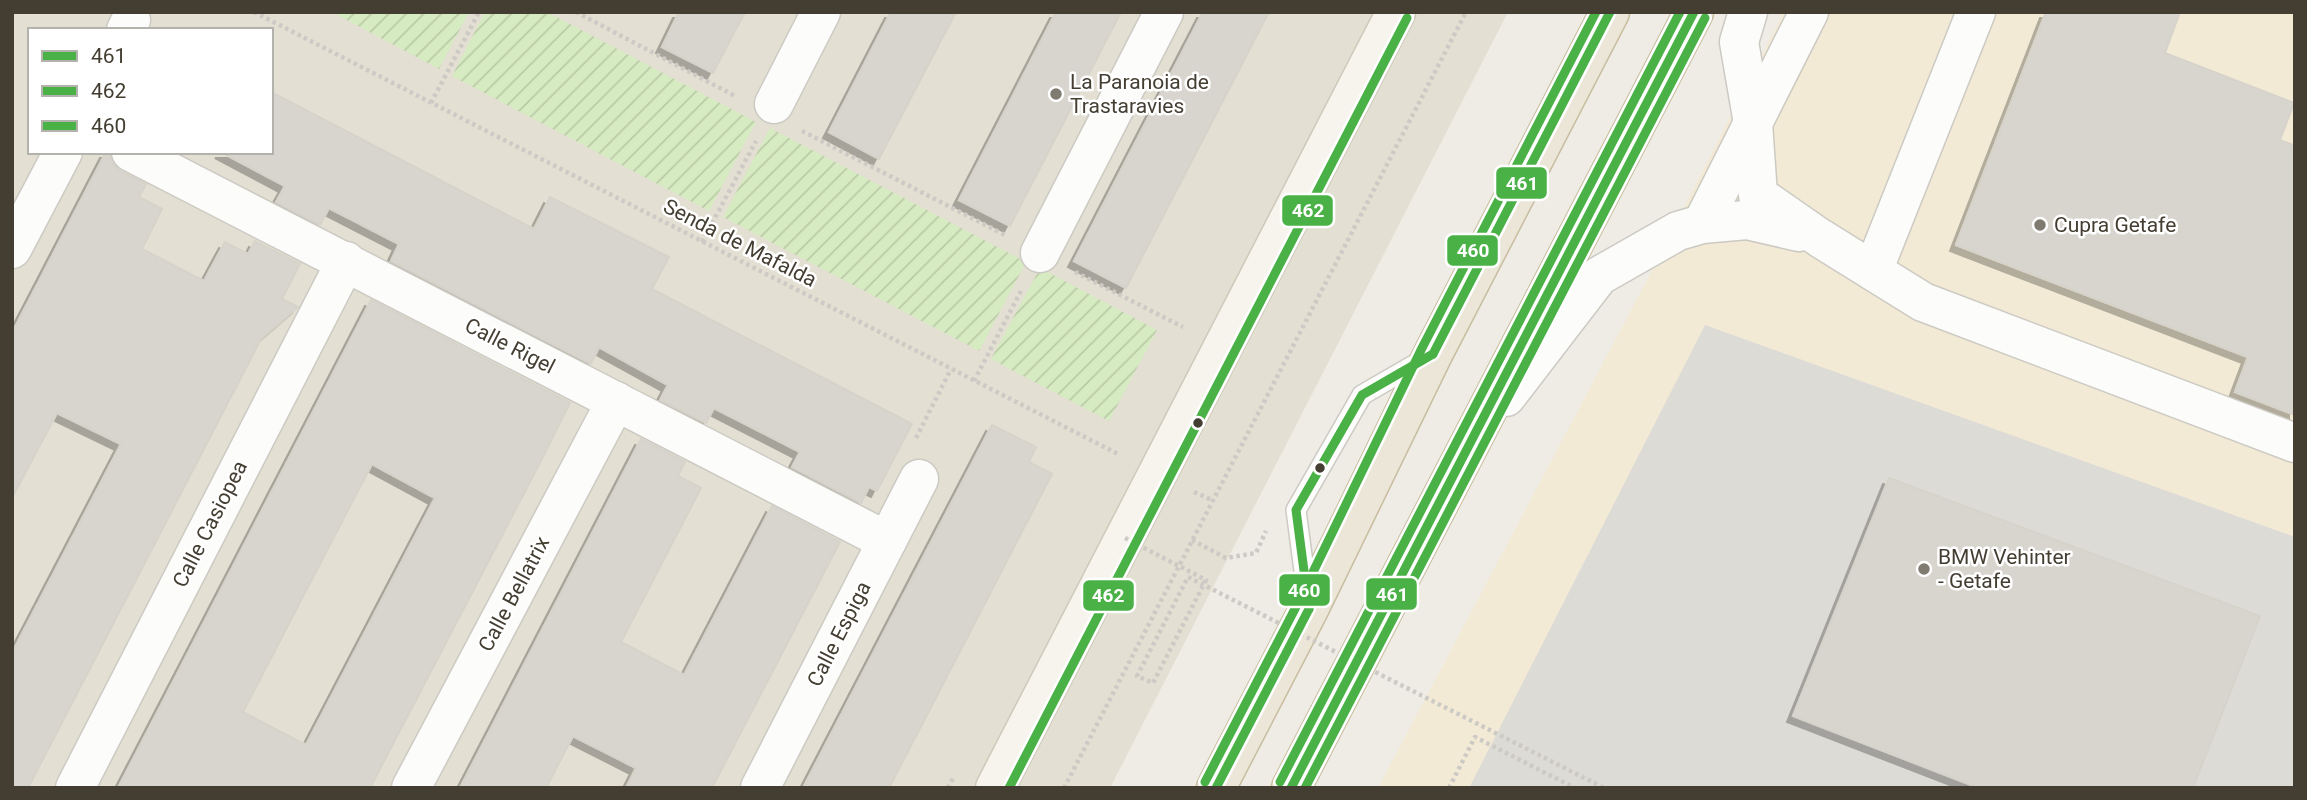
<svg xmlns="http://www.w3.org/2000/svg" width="2307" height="800" font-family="Roboto,sans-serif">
	<defs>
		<pattern id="garden-furrows" width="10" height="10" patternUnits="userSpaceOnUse" patternTransform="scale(1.75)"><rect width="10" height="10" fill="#d7ebc2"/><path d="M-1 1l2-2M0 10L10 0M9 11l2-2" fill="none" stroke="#bacba7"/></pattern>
		<filter id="shadow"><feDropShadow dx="-6" dy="6" stdDeviation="0" flood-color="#0004"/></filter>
	</defs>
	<rect width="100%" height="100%" fill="#eeece5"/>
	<path fill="#e3dfd2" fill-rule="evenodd" d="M12,12H1508L1110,788H12ZM30,30H271V152H30Z"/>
	<polygon fill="#f3ead6" points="1784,12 2295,12 2295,788 1378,788 1646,282"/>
	<g fill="url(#garden-furrows)">
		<polygon points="332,12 469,12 439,69"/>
		<polygon points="485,12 547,12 756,122 709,211 452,76"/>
		<polygon points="770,128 1026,262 979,351 723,217"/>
		<polygon points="1040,268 1157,330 1109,421 991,359"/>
	</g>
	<polygon fill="#dddbd6" points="1705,325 2295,537 2295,788 2193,788 2259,616 1889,478 1794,716 1979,788 1469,788"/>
	<g fill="#d7d5ce" stroke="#d6d3cb" stroke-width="2" fill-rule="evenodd" filter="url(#shadow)">
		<polygon points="679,12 745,12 713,73 662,47"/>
		<polygon points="891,12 956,12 879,159 829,132"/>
		<polygon points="1056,12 1121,12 1010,226 959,200"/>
		<polygon points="1203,12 1269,12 1126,288 1074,261"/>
		<polygon points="2046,12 2180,12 2165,53 2294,103 2280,140 2295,146 2295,415 2235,392 2248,357 1956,245"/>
		<polygon points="271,92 534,229 550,197 669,257 652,289 912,424 877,491 869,487 861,503 792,467 800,452 769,436 714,408 706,423 660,400 668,385 599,347 591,364 391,261 399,244 329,208 320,225 276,202 285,186 221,152 271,152"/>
		<polygon points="106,152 109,152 112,163 120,171 146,184 139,197 162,209 142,249 204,281 225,242 248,254 255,241 300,264 282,299 298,307 261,339 28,788 12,788 12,653 121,444 57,413 12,498 12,333"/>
		<path d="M371,300L570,403L543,457L370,788H118ZM372,464L435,498L306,745L243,712Z"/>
		<polygon points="992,425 1036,447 1029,462 1052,474 968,636 889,788 803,788"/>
		<polygon points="641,439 685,462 678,476 701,488 621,642 684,675 772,506 840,542 712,788 626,788 636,768 573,736 546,788 460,788"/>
		<polygon points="1889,478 2260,616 2193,788 1979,788 1793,716"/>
	</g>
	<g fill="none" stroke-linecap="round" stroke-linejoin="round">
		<defs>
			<polyline id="lane" points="1308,601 1296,510 1362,395 1426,358"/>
			<g id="street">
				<polyline points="1748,12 1739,42 1753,123 1758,195 1820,238 1923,302 2295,443"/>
				<polyline points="126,30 131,20"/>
				<polyline points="774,104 821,12"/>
				<polyline points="131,152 887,541"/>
				<polyline points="1702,224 1809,12"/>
				<polyline points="12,249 63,152"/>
				<polyline points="1040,253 1164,12"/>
				<polyline points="1873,271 1976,12"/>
				<polyline points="1506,397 1599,276 1678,231 1702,224 1747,220 1799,232"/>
				<polyline points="75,788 346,261"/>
				<polyline points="411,788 616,401"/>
				<polyline points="760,788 919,479"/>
			</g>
			<polyline id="secondary" points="995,788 1396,12"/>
			<g id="highway">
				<polyline points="1216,788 1309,609 1433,354 1610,12"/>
				<polyline points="1291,788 1694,12"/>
			</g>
		</defs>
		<use href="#lane" stroke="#cccac3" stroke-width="22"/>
		<use href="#street" stroke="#cccac3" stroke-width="41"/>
		<use href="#secondary" stroke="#cecabb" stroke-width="41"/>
		<use href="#highway" stroke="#c8bd9f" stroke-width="41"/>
		<g stroke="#cdcac5" stroke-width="4.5" stroke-dasharray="3.5 3.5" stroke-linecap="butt">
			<polyline points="254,12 1120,455"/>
			<polyline points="576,12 735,96"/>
			<polyline points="431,103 479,12"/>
			<polyline points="802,131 1005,235"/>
			<polyline points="702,242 756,141"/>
			<polyline points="1075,272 1183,327"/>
			<polyline points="974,381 1022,289"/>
			<polyline points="916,438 951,369"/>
			<polyline points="1194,492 1212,500"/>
			<polyline points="1192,540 1226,558 1256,553 1266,531"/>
			<polyline points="948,788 954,776"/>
			<polyline points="1064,788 1466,12"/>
			<polyline points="1449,788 1475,737 1575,788"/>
		</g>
		<use href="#lane" stroke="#fcfcfb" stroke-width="19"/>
		<use href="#street" stroke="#fcfcfb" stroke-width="38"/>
		<use href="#secondary" stroke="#f6f4ec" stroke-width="38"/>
		<use href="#highway" stroke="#ebe6d7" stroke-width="38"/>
		<polyline stroke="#cdcac5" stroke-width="4.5" stroke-dasharray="3.5 3.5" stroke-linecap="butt" points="1125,538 1206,580 1153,683 1137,676 1188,577 1604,788"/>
		<defs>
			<g id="bus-1">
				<polyline points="1433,354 1610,12"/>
				<polyline points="1309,609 1296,510 1362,395 1433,354"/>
				<polyline points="1216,788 1309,609"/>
				<polyline points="1291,788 1694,12"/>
			</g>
			<g id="bus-2">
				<polyline points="1009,788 1407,18"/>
				<polyline points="1305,788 1705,18"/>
			</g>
			<g id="bus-3">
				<polyline points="1205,782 1298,603 1422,348 1596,12"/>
				<polyline points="1280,782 1680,12"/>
			</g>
		</defs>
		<use href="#bus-1" stroke="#fff" stroke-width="14"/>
		<use href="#bus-2" stroke="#fff" stroke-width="14"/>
		<use href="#bus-3" stroke="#fff" stroke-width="14"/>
		<use href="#bus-1" stroke="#4ab146" stroke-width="9"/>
		<use href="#bus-2" stroke="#4ab146" stroke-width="9"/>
		<use href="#bus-3" stroke="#4ab146" stroke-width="9"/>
	</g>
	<g fill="#807b71" stroke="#fff" stroke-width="2.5">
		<circle cx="1056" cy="94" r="7"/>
		<circle cx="2040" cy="225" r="7"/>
		<circle cx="1924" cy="569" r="7"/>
	</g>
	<g fill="#443e32" stroke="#fff" stroke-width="2.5">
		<circle cx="1198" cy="423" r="6"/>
		<circle cx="1320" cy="468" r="6"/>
	</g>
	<g text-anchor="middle" stroke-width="5" stroke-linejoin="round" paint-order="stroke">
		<g font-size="21" fill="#443e32" stroke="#fff" text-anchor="start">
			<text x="1070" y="89">La Paranoia de<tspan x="1070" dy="24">Trastaravies</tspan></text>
			<text x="2054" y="232">Cupra Getafe</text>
			<text x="1938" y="564">BMW Vehinter<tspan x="1938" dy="24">- Getafe</tspan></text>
		</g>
		<g font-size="21" fill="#443e32" stroke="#fff">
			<text transform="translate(740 243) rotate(27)" y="7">Senda de Mafalda</text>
			<text transform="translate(510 346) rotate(27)" y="7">Calle Rigel</text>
			<text transform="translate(210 524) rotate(-63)" y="7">Calle Casiopea</text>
			<text transform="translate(514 594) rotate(-62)" y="7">Calle Bellatrix</text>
			<text transform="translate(839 634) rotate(-63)" y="7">Calle Espiga</text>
		</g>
	</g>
	<g stroke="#fff" stroke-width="2.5">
		<rect x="1495" y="166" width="53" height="34" rx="7" fill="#4ab146"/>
		<rect x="1281" y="194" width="53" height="33" rx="7" fill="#4ab146"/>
		<rect x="1446" y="234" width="53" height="33" rx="7" fill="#4ab146"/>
		<rect x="1278" y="573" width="53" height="34" rx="7" fill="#4ab146"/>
		<rect x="1365" y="577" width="53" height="34" rx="7" fill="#4ab146"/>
		<rect x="1082" y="579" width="53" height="33" rx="7" fill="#4ab146"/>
	</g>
	<g font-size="19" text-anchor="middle" font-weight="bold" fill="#fff">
		<text x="1522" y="190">461</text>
		<text x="1308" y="217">462</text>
		<text x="1473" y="257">460</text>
		<text x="1304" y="597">460</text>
		<text x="1392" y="601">461</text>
		<text x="1108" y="602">462</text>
	</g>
	<rect width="2307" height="800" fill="none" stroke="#443e32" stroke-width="28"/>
	<rect x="28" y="28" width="245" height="126" fill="#ffffff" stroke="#b4b2ad" stroke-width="2"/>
	<rect x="42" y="51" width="35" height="10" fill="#4ab146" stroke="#b4b2ad" stroke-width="2"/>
	<text x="91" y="63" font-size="21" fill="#443e32">461</text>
	<rect x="42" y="86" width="35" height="10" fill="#4ab146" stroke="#b4b2ad" stroke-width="2"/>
	<text x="91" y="98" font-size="21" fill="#443e32">462</text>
	<rect x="42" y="121" width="35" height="10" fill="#4ab146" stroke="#b4b2ad" stroke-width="2"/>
	<text x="91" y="133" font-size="21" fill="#443e32">460</text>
</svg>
